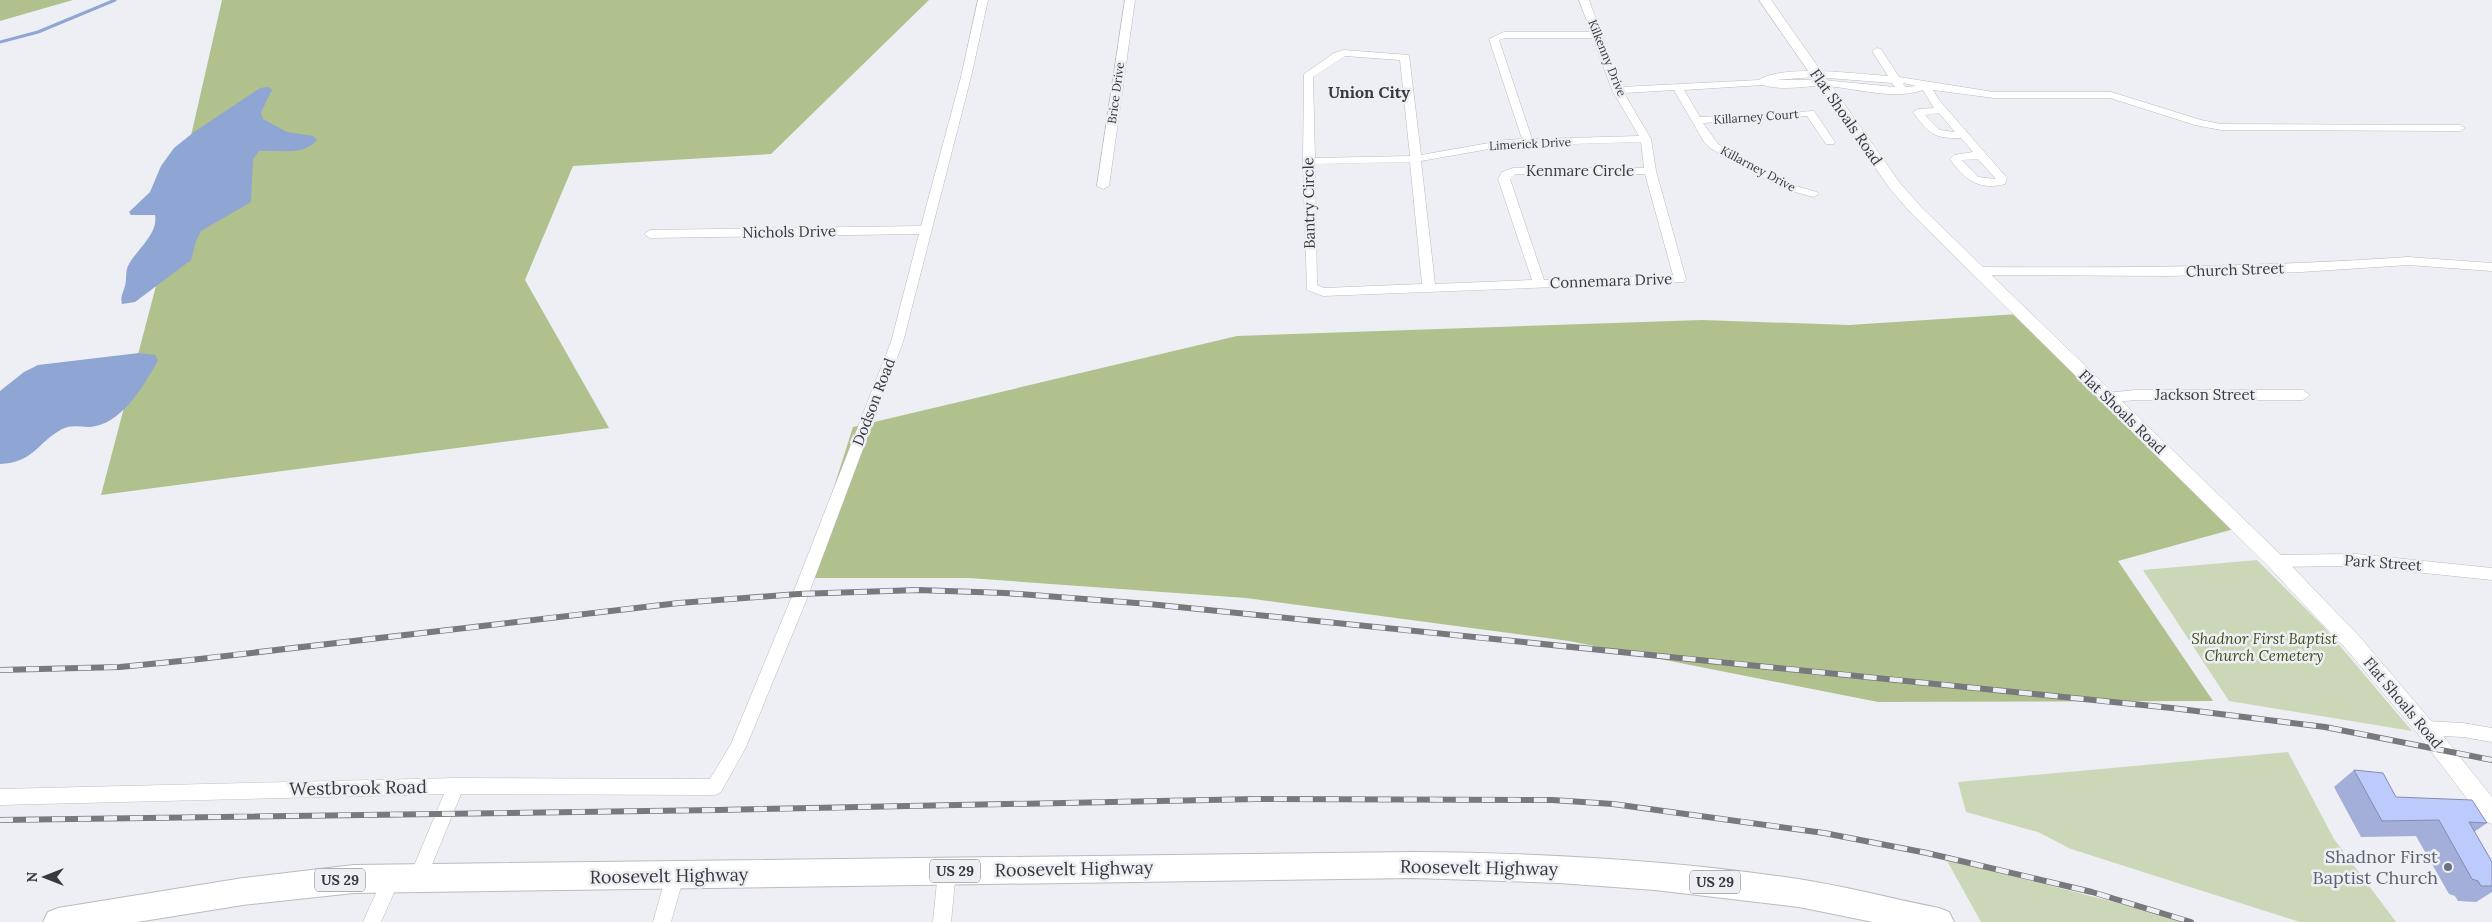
<svg xmlns="http://www.w3.org/2000/svg" width="2492" height="922" font-family="Lora,serif">
	<rect width="100%" height="100%" fill="#edeff4"/>
	<g fill="#ccd7b7">
		<polygon points="2257,560 2324,627 2412,731 2229,701 2143,570"/>
		<polygon points="2288,752 2334,839 2396,922 2300,922 2071,849 2038,832 1966,812 1958,782"/>
		<polygon points="1946,859 2176,918 2187,922 1981,922"/>
	</g>
	<g fill="#b0c18e">
		<polygon points="0,0 73,0 0,21"/>
		<polygon points="222,0 929,0 771,154 573,166 525,280 609,428 101,495 161,267"/>
		<polygon points="2018,314 2241,527 2118,561 2213,701 1878,702 1569,641 1246,598 969,578 805,578 853,427 1237,336 1702,320 1849,325"/>
	</g>
	<g fill="#8fa5d3">
		<path d="M260,88L268,87L272,90L261,112L263,119L287,132L313,136L317,140C302,157 280,149 259,151L253,159L251,202L201,231L196,241L191,260L135,302L122,304C120,297 123,293 125,286C127,279 125,273 128,266C135,251 159,234 155,215H131L129,212L150,192L161,166L174,148L194,132Z"/>
		<path d="M139,353L155,355L158,360C145,384 124,420 96,426C84,429 74,423 62,429C37,443 33,463 0,464V391L24,372L38,365Z"/>
	</g>
	<g fill="none" stroke-linecap="round" stroke-linejoin="round">
		<polyline stroke="#8fa5d3" stroke-width="3" points="0,42 38,32 115,0"/>
		<defs>
			<g id="minor">
				<polygon points="978,0 988,0 971,77 903,342 806,601 746,747 721,792 715,795 461,794 424,884 418,886 412,884 409,878 444,794 0,805 0,789 456,778 710,779 731,744 790,601 891,342 919,234 650,238 644,234 650,230 921,226 961,77"/>
				<polygon points="1125,0 1135,0 1109,186 1103,189 1097,186"/>
				<path d="M1579,0H1589L1621,87L1759,80C1782,64 1858,74 1888,76L1872,51L1877,48L1881,49L1899,77L1994,92H2111L2201,120L2221,124L2460,125L2465,128L2460,131L2221,130L2195,125L2110,98H1994L1933,90L1939,100L2007,178L2005,184C1979,191 1964,179 1950,159L1954,155L1973,152L1961,138C1934,139 1928,133 1913,112L1918,109L1934,108L1923,90C1891,101 1855,87 1822,86C1802,86 1782,91 1763,85L1684,90L1700,117L1814,111L1835,142L1834,144H1826L1807,116L1703,123L1718,144L1789,184L1817,192L1819,194L1813,197L1781,188L1710,148L1704,142L1674,90L1624,93L1651,139L1656,171L1686,279L1684,282L1323,296L1307,290L1303,161L1304,74L1334,53L1344,50L1409,55L1421,155L1506,140L1522,139L1489,39L1504,32H1591ZM1505,38H1593L1612,90L1639,136L1532,139L1499,40ZM1345,56L1400,60L1410,156L1315,158L1313,77ZM1815,77L1892,83L1895,87L1823,80H1775ZM1903,83L1916,86L1905,87ZM1939,113L1955,132L1940,130L1925,115ZM1641,142L1644,168H1513L1502,172L1498,179L1532,280L1435,284L1421,161L1506,146ZM1978,159L1995,178V179L1978,177L1962,160ZM1410,162L1422,284L1324,288L1317,285L1315,164ZM1515,174H1645L1673,275L1544,280L1510,179Z"/>
				<path d="M2408,257L2492,263V271L2408,265L2301,272L2170,276L1978,275L1972,271L1978,267C2123,268 2263,267 2408,257Z"/>
				<polygon points="2135,390 2303,390 2310,395 2303,400 2135,400 2107,403 2100,398 2107,393"/>
				<polygon points="2356,554 2492,568 2492,580 2356,566 2275,567 2270,565 2268,561 2270,557 2275,555"/>
				<polygon points="2425,721 2463,723 2492,728 2492,742 2463,737 2425,735 2419,733 2417,728 2419,723"/>
				<polygon points="947,863 953,865 956,871 951,922 933,922 938,871 941,865"/>
				<polygon points="675,868 681,870 684,876 671,922 653,922 666,876 669,870"/>
				<polygon points="391,871 397,873 400,879 381,922 363,922 385,873"/>
			</g>
			<polygon id="tertiary" points="1759,0 1771,0 1900,183 1922,208 2282,556 2360,637 2432,722 2492,797 2492,824 2484,821 2418,734 2346,649 2268,566 1912,214 1890,189"/>
			<path id="primary" d="M1414,852C1543,853 1671,860 1798,879C1846,886 1892,899 1939,908L1949,912L1954,922H1873L1799,907L1655,890L1559,883L1414,878L354,893L243,905L137,922H43L48,912L58,908L243,878L354,865Z"/>
		</defs>
		<use href="#minor" stroke="#babbc0" stroke-width="1"/>
		<use href="#tertiary" stroke="#babbc0" stroke-width="1"/>
		<use href="#primary" stroke="#babbc0" stroke-width="2"/>
		<use href="#minor" fill="#fff" fill-rule="evenodd"/>
		<use href="#tertiary" fill="#fff" fill-rule="evenodd"/>
		<use href="#primary" fill="#fff" fill-rule="evenodd"/>
		<defs>
			<g id="rail">
				<polyline points="0,670 120,667 191,660 679,603 798,594 918,590 1005,593 1149,604 2172,708 2325,727 2492,760"/>
				<polyline points="0,820 717,810 1256,799 1552,800 1613,804 1824,833 1927,853 2092,892 2191,922"/>
			</g>
		</defs>
		<use href="#rail" stroke="#78797c" stroke-width="6"/>
		<use href="#rail" stroke="#edeff4" stroke-width="4.5" stroke-dasharray="13" stroke-linecap="butt"/>
	</g>
	<polygon fill="#a3aed9" points="2354,770 2396,797 2487,823 2474,832 2492,862 2492,892 2476,902 2458,901 2455,896 2449,894 2416,836 2361,837 2334,787"/>
	<polygon fill="#bdcafc" stroke="#848db0" points="2354,770 2383,773 2396,797 2472,800 2487,823 2469,822 2492,862 2492,886 2481,886 2478,881 2472,879 2439,820 2382,821"/>
	<circle fill="#6b7280" stroke="#edeff4" stroke-width="2" cx="2448" cy="867" r="5"/>
	<g text-anchor="middle" stroke-width="5" stroke-linejoin="round" paint-order="stroke">
		<g font-size="12" fill="#39393b" stroke="#edeff4">
			<text transform="translate(1607 58) rotate(68)" y="4">Kilkenny Drive</text>
			<text transform="translate(1116 93) rotate(-82)" y="4">Brice Drive</text>
			<text transform="translate(1756 117) rotate(-4)" y="4">Killarney Court</text>
			<text transform="translate(1530 144) rotate(-3)" y="4">Limerick Drive</text>
			<text transform="translate(1758 169) rotate(28)" y="4">Killarney Drive</text>
		</g>
		<g fill="#edeff4" stroke="#6f7072" stroke-width="1">
			<rect x="930" y="859.5" width="50" height="23" rx="4"/>
			<rect x="315" y="868.5" width="50" height="23" rx="4"/>
			<rect x="1690" y="870.5" width="50" height="23" rx="4"/>
		</g>
		<g font-size="14" font-weight="bold" fill="#39393b">
			<text x="955" y="876">US 29</text>
			<text x="340" y="885">US 29</text>
			<text x="1715" y="887">US 29</text>
		</g>
		<g font-size="15" fill="#39393b" stroke="#edeff4">
			<text transform="translate(1846 117) rotate(55)" y="5">Flat Shoals Road</text>
			<text x="1580" y="176">Kenmare Circle</text>
			<text transform="translate(1309 203) rotate(-91)" y="5">Bantry Circle</text>
			<text transform="translate(789 232) rotate(-1)" y="5">Nichols Drive</text>
			<text transform="translate(2235 270) rotate(-2)" y="5">Church Street</text>
			<text transform="translate(1611 281) rotate(-2)" y="5">Connemara Drive</text>
			<text x="2205" y="400">Jackson Street</text>
			<text transform="translate(874 402) rotate(-69)" y="5">Dodson Road</text>
			<text transform="translate(2122 412) rotate(44)" y="5">Flat Shoals Road</text>
			<text transform="translate(2383 563) rotate(4)" y="5">Park Street</text>
			<text transform="translate(2403 703) rotate(50)" y="5">Flat Shoals Road</text>
		</g>
		<g font-size="15" font-style="italic" fill="#3e4d15" stroke="#edeff4">
			<text x="2264" y="644">Shadnor First Baptist<tspan x="2264" dy="17">Church Cemetery</tspan></text>
		</g>
		<g font-size="16" font-weight="bold" fill="#39393b" stroke="#edeff4">
			<text x="1369" y="98">Union City</text>
		</g>
		<g font-size="18" fill="#39393b" stroke="#edeff4">
			<text transform="translate(358 788) rotate(-1)" y="6">Westbrook Road</text>
			<text transform="translate(1479 868) rotate(1)" y="6">Roosevelt Highway</text>
			<text transform="translate(1074 869) rotate(-1)" y="6">Roosevelt Highway</text>
			<text transform="translate(669 876) rotate(-1)" y="6">Roosevelt Highway</text>
		</g>
		<g font-size="18" fill="#5b616d" stroke="#edeff4" text-anchor="end">
			<text x="2438" y="863">Shadnor First<tspan x="2438" dy="21">Baptist Church</tspan></text>
		</g>
	</g>
	<g transform="translate(45 877) rotate(270)" stroke="#edeff4" stroke-width="4" paint-order="stroke">
	<path d="M0-4L9 19L0 12L-9 19Z" fill="#39393b"/>
	<text y="-8" font-size="14" font-weight="bold" text-anchor="middle" fill="#39393b">N</text>
	</g>
</svg>
